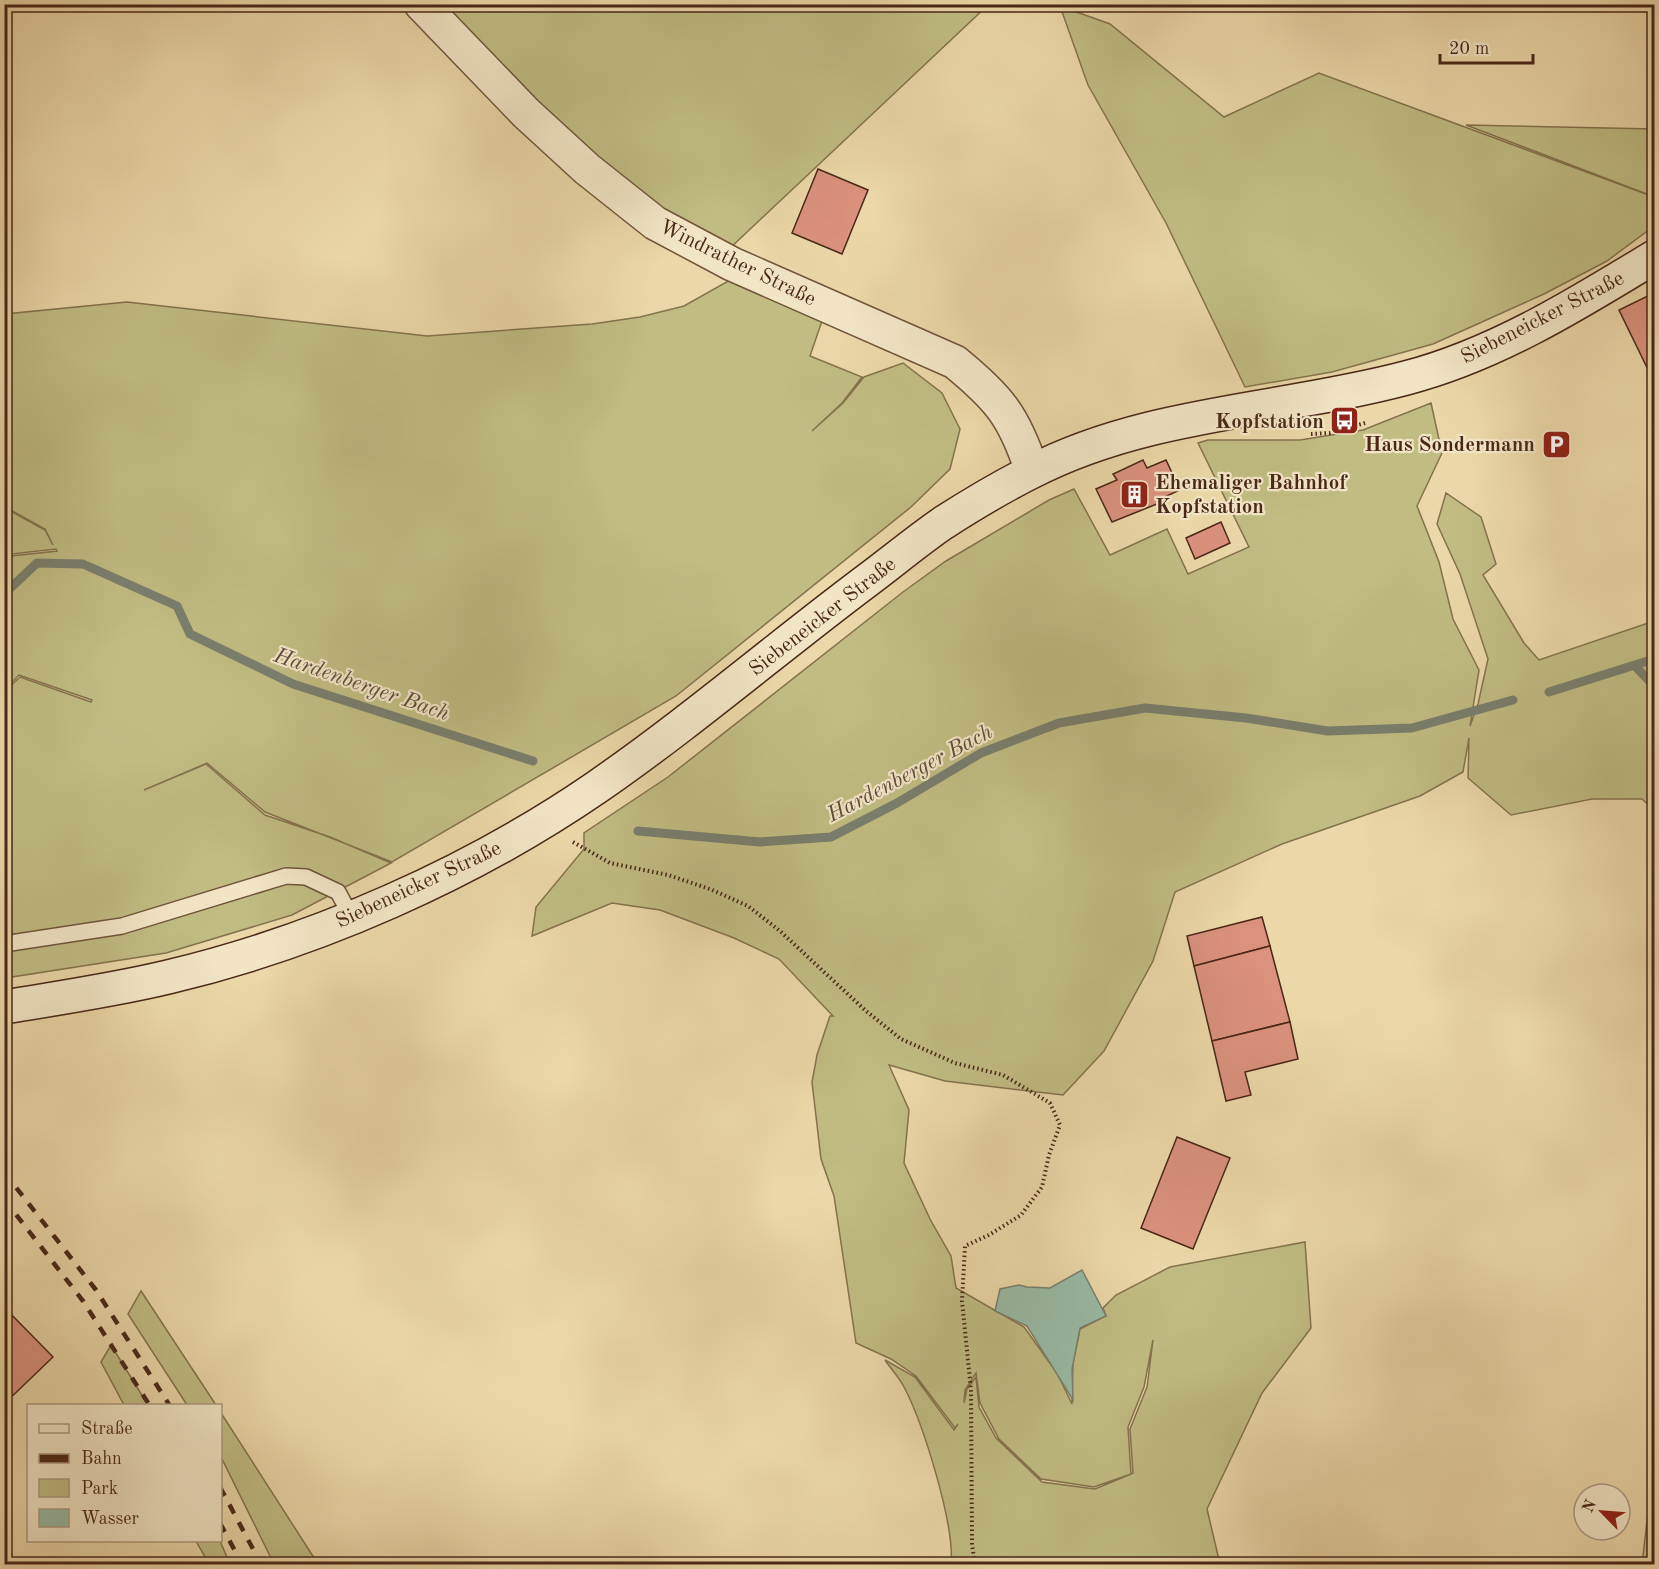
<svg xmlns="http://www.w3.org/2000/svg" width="1659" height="1569" font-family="'Old Standard TT',serif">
	<rect width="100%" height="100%" fill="#ebd7a7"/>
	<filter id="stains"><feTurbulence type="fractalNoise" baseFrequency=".00333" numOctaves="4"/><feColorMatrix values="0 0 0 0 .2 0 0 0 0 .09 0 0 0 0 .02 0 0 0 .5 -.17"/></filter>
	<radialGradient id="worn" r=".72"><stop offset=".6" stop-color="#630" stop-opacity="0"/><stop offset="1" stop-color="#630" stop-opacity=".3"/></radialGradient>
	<g fill="#c0bc82" stroke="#85724d" stroke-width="1.5" fill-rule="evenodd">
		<polygon points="436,5 988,5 729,249 682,223 612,174"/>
		<polygon points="1060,6 1110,24 1224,117 1319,73 1654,197 1654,226 1607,261 1544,294 1433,344 1332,372 1245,387 1166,223 1088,85"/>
		<polygon points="1466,125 1654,129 1654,193 1652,196"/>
		<polygon points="730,280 822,321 810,356 862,377 842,403 812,431 843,403 864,377 903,363 942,393 960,429 950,469 911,507 676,696 392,862 265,812 207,763 144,790 206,764 265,815 330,837 391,863 292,915 166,953 5,978 5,691 20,677 91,702 92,700 19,675 5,689 5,552 11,556 57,551 56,549 12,554 5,550 5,508 45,530 53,545 45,529 5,507 5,314 127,302 427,336 592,324 640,317 684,306"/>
		<path d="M1431,403L1442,453L1417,506L1439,562L1453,619L1479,670L1470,726L1478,704L1488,659L1460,574L1437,524L1446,493L1481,517L1496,564L1483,575L1524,643L1539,660L1654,621V810L1642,799H1592L1511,815L1468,778L1469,738L1463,772L1420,796L1282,844L1175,892L1153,961L1104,1051L1063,1095L945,1081L889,1065L909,1110L904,1163L930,1219L951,1256L956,1288L1024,1327L1057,1373L1072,1404L1073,1363L1080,1329L1106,1316L1103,1308L1116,1295L1170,1267L1305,1242L1311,1328L1262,1393L1207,1509L1220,1564H951C955,1525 923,1423 904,1387C899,1377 891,1369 885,1360L915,1377L954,1430L958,1424L955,1428L916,1376L891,1359L856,1343L834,1196L821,1159L812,1082L817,1055L830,1016H833L779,959L734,938L660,910L612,903L532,936L536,907L584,849V833L668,777L903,592L946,561L1049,500L1074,489L1110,555L1167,529L1188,574L1249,547L1198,443L1208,440H1300L1363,430ZM1153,1340L1147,1387L1130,1429L1133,1473L1131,1474L1128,1427L1144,1387ZM976,1373L980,1403L999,1439L1041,1479L1094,1487L1131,1474L1095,1489L1042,1482L996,1438L979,1407L976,1377L967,1389L964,1403L965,1390Z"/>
		<polygon points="141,1291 216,1405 187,1405 128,1314"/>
		<polygon points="111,1345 148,1405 124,1405 101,1362"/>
		<polygon points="221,1413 318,1564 274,1564 221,1457"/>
		<polygon points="1654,1461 1654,1564 1642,1564"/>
		<polygon points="196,1541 220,1541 230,1564 209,1564"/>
	</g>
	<polygon fill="#98baa5" stroke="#797f6d" stroke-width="1.5" points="1082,1270 1106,1316 1080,1328 1072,1369 1073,1400 1027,1326 995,1311 1000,1289 1019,1285 1027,1287 1050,1288"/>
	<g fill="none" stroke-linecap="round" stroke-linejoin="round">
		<g stroke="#797f6d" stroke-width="9">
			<polyline points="4,594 37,563 83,564 177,606 190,634 293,684 533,761"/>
			<polyline points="1635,666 1654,686"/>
			<polyline points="1549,692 1654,659"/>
			<polyline points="638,831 760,842 831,837 897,803 981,753 1059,723 1145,708 1246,718 1328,731 1412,728 1513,700"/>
		</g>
	</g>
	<g fill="#da917d" stroke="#4a2718" stroke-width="1.5">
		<polygon points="818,169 868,190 842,254 792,233"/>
		<polygon points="1654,293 1654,382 1619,310"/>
		<polygon points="1143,460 1147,468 1166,460 1180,490 1160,499 1162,502 1112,522 1096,489 1117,480 1113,474"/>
		<polygon points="1221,522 1230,543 1195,559 1186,538"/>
		<polygon points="1262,917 1270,946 1194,966 1187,936"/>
		<polygon points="1270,946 1290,1022 1212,1041 1194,966"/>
		<polygon points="1290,1022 1298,1059 1245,1072 1251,1095 1226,1101 1212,1041"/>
		<polygon points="1177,1137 1230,1158 1193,1249 1141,1228"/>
		<polygon points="4,1307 53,1357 4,1404"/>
	</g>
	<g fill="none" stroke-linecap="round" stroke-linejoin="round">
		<defs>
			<polyline id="service" points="4,944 122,926 286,876 306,877 338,892 352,918"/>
			<path id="tertiary" d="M421,4L526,113L587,169L655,223L732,264L955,362C999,398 1014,416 1032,471"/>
			<path id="secondary" d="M4,1007C59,998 114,990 168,977C316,942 472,873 597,787C691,722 778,647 869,579C893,561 917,541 943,523C971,505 1001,487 1031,472C1146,412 1282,411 1406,378C1495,355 1577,304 1654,257"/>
		</defs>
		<use href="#service" stroke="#72533c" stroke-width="18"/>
		<use href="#tertiary" stroke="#72533c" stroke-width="36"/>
		<use href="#secondary" stroke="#4a2718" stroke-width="36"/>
		<g stroke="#4a2718" stroke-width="4" stroke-dasharray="1.5 3" stroke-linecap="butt">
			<polyline points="1311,434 1330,433 1365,423"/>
			<polyline points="573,842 610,863 668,875 710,889 748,906 780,931 866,1011 901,1039 955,1063 1003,1075 1050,1103 1060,1125 1049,1155 1042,1187 1021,1215 989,1235 965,1246 962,1301 971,1390 972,1545 975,1564"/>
		</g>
		<use href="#service" stroke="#f2e5c6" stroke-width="15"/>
		<use href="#tertiary" stroke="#f2e5c6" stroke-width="33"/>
		<use href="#secondary" stroke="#f2e5c6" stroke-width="33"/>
		<g stroke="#4a2718" stroke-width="4.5" stroke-dasharray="10 10" stroke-linecap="butt">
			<polyline points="4,1172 96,1290 170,1406"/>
			<polyline points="4,1199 83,1301 150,1406"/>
			<polyline points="220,1487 261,1564"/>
			<polyline points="220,1523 242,1564"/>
		</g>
	</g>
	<defs>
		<symbol id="bus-square" viewBox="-11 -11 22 22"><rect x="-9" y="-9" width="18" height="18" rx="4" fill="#8f2418" stroke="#f2e5c6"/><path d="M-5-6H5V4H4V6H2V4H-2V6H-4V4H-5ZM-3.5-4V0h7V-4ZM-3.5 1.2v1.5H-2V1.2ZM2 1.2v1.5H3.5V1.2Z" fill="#fff"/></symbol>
		<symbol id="parking-square" viewBox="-11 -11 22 22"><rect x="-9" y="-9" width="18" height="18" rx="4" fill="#8f2418" stroke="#f2e5c6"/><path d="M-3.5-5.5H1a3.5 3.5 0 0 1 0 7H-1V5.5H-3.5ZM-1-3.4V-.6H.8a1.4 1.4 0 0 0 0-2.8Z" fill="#fff"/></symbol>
		<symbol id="building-square" viewBox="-11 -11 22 22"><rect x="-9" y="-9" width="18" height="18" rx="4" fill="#8f2418" stroke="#f2e5c6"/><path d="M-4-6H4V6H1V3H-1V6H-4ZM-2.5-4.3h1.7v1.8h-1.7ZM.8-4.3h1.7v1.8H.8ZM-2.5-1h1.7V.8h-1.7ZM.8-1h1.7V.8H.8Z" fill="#fff"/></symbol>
	</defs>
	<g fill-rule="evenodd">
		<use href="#bus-square" x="1328" y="404" width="33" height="33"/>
		<use href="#parking-square" x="1540" y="428" width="33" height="33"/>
		<use href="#building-square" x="1118" y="478" width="33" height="33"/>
	</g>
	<g text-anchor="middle" stroke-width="4.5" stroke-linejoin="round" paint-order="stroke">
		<g font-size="21" fill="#4a2718" stroke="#f2e5c6">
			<text transform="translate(738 262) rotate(26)" y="7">Windrather Straße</text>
			<text transform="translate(1542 317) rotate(-27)" y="7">Siebeneicker Straße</text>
			<text transform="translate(822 616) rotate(-38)" y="7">Siebeneicker Straße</text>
			<text transform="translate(418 884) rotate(-25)" y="7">Siebeneicker Straße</text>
		</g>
		<g font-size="21" font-weight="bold" fill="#4a2718" stroke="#f2e5c6" text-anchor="end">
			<text x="1324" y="428">Kopfstation</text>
			<text x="1535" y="451">Haus Sondermann</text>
			<text x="1155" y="489" text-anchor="start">Ehemaliger Bahnhof<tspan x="1155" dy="24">Kopfstation</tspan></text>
		</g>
		<g font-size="22" font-style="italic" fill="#5e4c3b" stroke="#f2e5c6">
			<text transform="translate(362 683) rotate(19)" y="8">Hardenberger Bach</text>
			<text transform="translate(909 772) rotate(-28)" y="8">Hardenberger Bach</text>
		</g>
	</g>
	<rect width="1659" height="1569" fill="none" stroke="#ebd7a7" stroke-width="24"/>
	<rect x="6" y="6" width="1647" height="1557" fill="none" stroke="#4a2718" stroke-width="3"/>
	<rect x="12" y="12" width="1635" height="1545" fill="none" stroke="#4a2718" stroke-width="1.5"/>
	<rect x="27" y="1404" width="195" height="138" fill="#f2e5c6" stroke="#af9980" stroke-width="1.5"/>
	<rect x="39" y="1424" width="30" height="9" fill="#f2e5c6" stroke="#af9980" stroke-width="1.5"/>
	<text x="81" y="1434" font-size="18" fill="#4a2718">Straße</text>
	<rect x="39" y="1454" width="30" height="9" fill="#4a2718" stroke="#af9980" stroke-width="1.5"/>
	<text x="81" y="1464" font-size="18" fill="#4a2718">Bahn</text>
	<rect x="39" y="1479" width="30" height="18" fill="#c0bc82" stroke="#af9980" stroke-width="1.5"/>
	<text x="81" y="1494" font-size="18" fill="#4a2718">Park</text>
	<rect x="39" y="1509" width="30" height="18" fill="#98baa5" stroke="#af9980" stroke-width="1.5"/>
	<text x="81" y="1524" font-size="18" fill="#4a2718">Wasser</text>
	<g transform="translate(1602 1512) rotate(295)"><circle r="28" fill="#f2e5c6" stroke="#af9980" stroke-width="1.5"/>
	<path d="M0-4.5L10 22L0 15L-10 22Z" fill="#8f2418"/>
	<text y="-9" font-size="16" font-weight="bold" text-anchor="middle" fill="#4a2718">N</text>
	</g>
	<path d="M1440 54v9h93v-9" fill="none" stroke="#4a2718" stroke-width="3"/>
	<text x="1449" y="54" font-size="18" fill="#4a2718" stroke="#f2e5c6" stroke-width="4.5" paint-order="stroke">20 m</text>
	<rect width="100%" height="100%" filter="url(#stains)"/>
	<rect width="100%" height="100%" fill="url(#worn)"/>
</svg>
